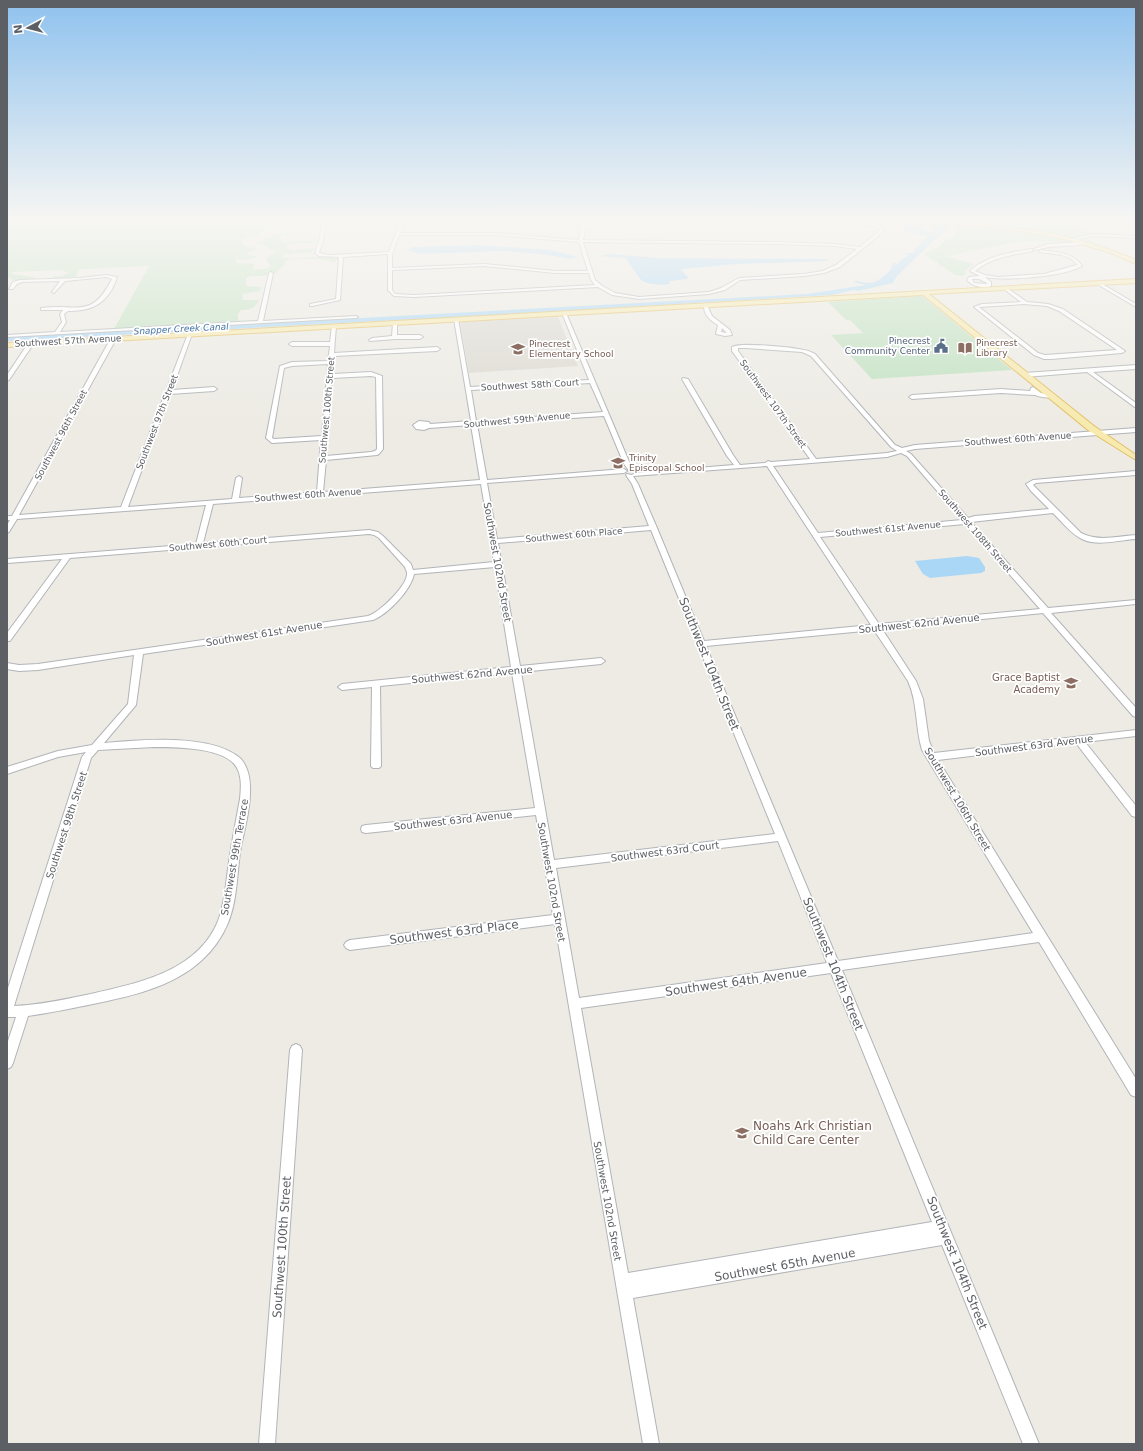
<svg xmlns="http://www.w3.org/2000/svg" width="1143" height="1451" font-family="'DejaVu Sans',sans-serif">
	<rect width="100%" height="100%" fill="#edebe4"/>
	<polygon fill="#dddad2" points="558,317 578,366 469,373 460,322"/>
	<g fill="#c3e2c3">
		<path d="M7,219L271,220L273,222C270,229 262,230 257,236H252L242,239V242L245,246L258,249L247,253V255L257,256L256,258L242,260L238,259L237,256L236,261L238,263L254,264L253,270L269,268L270,265L266,259L276,251L256,243C267,237 278,233 291,232L293,234L282,235L280,241L284,242L312,240L315,241L311,243L289,244L286,248L294,250L314,248L311,253L285,254L282,257C301,261 320,254 339,258L334,262L319,259H291L285,261L284,266L278,270L277,273L265,276H251L246,278V286L262,287L259,291L242,294L243,300H259C255,309 249,310 241,310L238,314V320L240,321L230,322L229,325L113,331L149,266L81,269L78,271L76,277L53,278V276H61L69,273L62,270L13,272L12,274L34,277L35,279L13,280L7,276Z"/>
		<path d="M836,219H1054C1067,223 1081,220 1094,224L1077,227L1079,229L1097,234L1081,235L1102,247C1017,221 930,222 843,221Z"/>
		<polygon points="977,226 1038,234 1074,242 1027,241 1006,244 948,256 955,259 974,264 965,271 966,274 962,276 955,275 924,254 940,246 945,239 954,237 957,228 974,228"/>
		<polygon points="919,296 923,297 1012,370 872,379 831,335 863,333 850,320 846,320 828,302"/>
	</g>
	<g fill="#abd7f6">
		<path d="M948,219H960L931,243L897,276L893,283L858,291L853,290L832,295L457,317L7,341V337L807,294L866,285L853,282C858,280 861,282 867,283C877,284 886,275 892,268L890,266H897L892,265L893,263L898,264L902,259L909,256L904,254L915,252L914,250L922,243L918,242L923,241L929,236L905,232L900,225L921,226L925,231L933,232L936,230L931,228L934,225H940Z"/>
		<polygon points="477,245 551,250 578,257 570,259 541,254 503,251 420,254 407,250 414,247"/>
		<path d="M609,254L658,258L827,259L830,261L736,264L683,269L681,270L688,277L687,279L670,281L669,284C663,285 649,285 643,281C640,280 629,263 626,258L600,256Z"/>
		<polygon points="967,556 979,558 985,567 985,571 981,573 930,578 923,574 915,561"/>
	</g>
	<g fill="none" stroke-linecap="round" stroke-linejoin="round">
		<defs>
			<g id="minor">
				<path d="M322,219H326L324,237L319,253L329,255L389,252L401,219H405L400,233H495L579,240L582,222L584,219L862,223L878,224L885,229L876,238L840,267L824,273L804,276L740,280L725,290L709,294L639,299L612,295L598,287L414,297L394,296L388,290V254L343,257L340,300L312,306H310V304L336,299L339,257L319,256L315,253L320,237ZM587,220L862,225L876,226L881,229L860,247L835,244L776,242L583,240ZM399,235H495L579,242L588,271H555L484,264L392,268V255ZM583,242L776,244L835,246L857,249L836,265L823,271L804,274L739,278L721,288L709,292L639,297L615,293L601,285L595,280ZM484,266L555,273H589L591,280L595,285L414,295L395,294L392,290V270Z"/>
				<polygon points="1092,234 1136,236 1136,238 1092,236 1071,241 1069,240"/>
				<path d="M1082,242L1083,244C1066,248 1054,244 1036,250L1034,249L1048,244Z"/>
				<path d="M1032,249L1033,251C1013,255 992,257 975,271L985,275L998,277L1044,274L1077,265C1070,253 1051,254 1039,252L1040,250C1055,252 1073,252 1082,266C1063,277 1007,281 985,277L991,282V286C983,289 972,286 967,280L969,277L980,276L970,271C986,256 1011,252 1032,249ZM972,279H979L987,283V284L974,283Z"/>
				<path d="M271,272L273,273L263,321L356,316L358,317L356,318L7,337V335L55,332L62,322L60,314L63,310H41V308C78,303 91,320 112,279L106,277L65,281L54,293L52,292L60,281L22,282L17,284L13,289H9L13,282L20,280L80,278L106,275L117,277C116,281 114,285 112,289C102,307 87,311 68,311L64,314L66,322L60,332L258,321L269,273Z"/>
				<polygon points="1099,282 1136,304 1136,307 1097,284"/>
				<path d="M1007,288L1027,302L1048,304L1063,309L1125,351L1122,353L1051,359H1044L1034,355L974,307L982,304L1021,302L1005,290ZM1024,304L1047,306L1059,311L1117,350L1045,355L1038,353L979,307Z"/>
				<path d="M704,307H708L712,316L730,330L732,335L725,336L716,334L718,325C711,321 704,315 704,307ZM722,328L727,333L721,332Z"/>
				<path d="M564,312L566,313L630,464L635,471L630,472L624,464L604,416L477,424L487,480L624,469L627,471L624,473L487,483L497,539L649,526L632,484L626,475L627,474L632,475L635,473L734,465L727,456L682,379L683,378L688,379L733,455L740,465L765,463L768,461L771,462L810,459L732,351V347C740,342 792,347 803,350C807,350 811,352 815,354L895,445L902,448L915,445L1136,428V432L915,449L906,451L911,454L968,518L975,516L1049,509L1031,491L1026,484L1033,480L1136,471V475L1036,483L1033,485L1081,533C1098,542 1118,536 1136,535V539C1120,540 1099,546 1084,540C1072,535 1062,522 1053,513L971,522L1048,608L1136,600V604L1051,613L1136,708V717L1133,716L1043,613L882,629L916,681L923,699L929,741L934,753L1136,730V736L1085,742L1136,806V817L1132,816L1076,743L938,760L1136,1079V1097L1131,1095L1039,942L842,970L1039,1444H1023L942,1245L633,1298L659,1444H643L555,924L350,950L346,948L344,945L346,942L350,940L553,915L536,815L366,833L362,832L361,829L362,826L366,825L535,808L512,673L380,686L381,766L379,768H373L371,766L372,687L342,690L338,687L342,684L511,667L495,567L414,574C411,590 388,614 373,620L143,654L136,705L104,743C140,740 210,733 240,758C247,765 250,777 250,786C251,808 244,830 240,852C237,875 237,901 228,923C222,937 213,950 202,960C172,988 127,997 88,1005C68,1009 49,1013 28,1016L13,1063L11,1067L7,1069V1044L16,1017H7V991L82,757L86,752L58,757L7,774V767L58,751L92,745L128,704L134,655L38,670L19,671L7,669V663L19,665L38,664L368,616C380,612 408,585 407,573C407,571 405,568 405,567L379,538L374,535L369,534L70,558L10,641H7V633L62,559L7,563V559L196,544L206,505L17,519L9,532L7,533V525L10,520H7V516H12L111,338L116,339L19,515L121,507L188,334L190,333L192,334L172,390L214,387L217,389L214,391L170,394L128,507L232,499L236,478L239,476L242,478L239,498L317,492L321,440L272,443L266,438L280,366L292,362L328,361L330,346H292L289,344L292,342H330L332,326L334,325L336,326L334,353L437,347L440,349L437,351L334,356L333,374L371,372L382,376L383,449L379,454L377,455L326,460L323,492L480,480L471,425L429,428L424,430L416,429L413,425L419,421L429,422L430,424L471,421L454,319L456,318L458,319L470,387L589,380L562,313ZM738,348H745L802,352L811,356L891,447L897,451L887,453L816,459L738,351ZM328,364L322,436L274,439L272,438L284,368L292,366ZM371,376L376,377L377,449L375,451L371,452L326,456L332,378ZM590,383L603,412L476,421L471,390ZM901,453L907,456L962,520L818,533L773,466L887,457ZM767,466L871,625L704,641L657,528L638,484L633,476ZM481,484L494,562L413,570L411,564L383,536L378,532L369,530L203,543L213,504ZM965,524L1040,609L879,624L820,537ZM651,530L775,834L554,860L521,672L601,664L605,661L601,658L520,666L498,543ZM874,630L908,681C918,703 915,727 922,750L1033,933L838,961L706,646ZM154,747C175,747 226,747 237,768C242,777 241,789 240,799C236,820 232,841 229,862C226,881 225,903 218,921C197,973 134,984 86,995C62,1000 38,1005 14,1006L91,758L98,750ZM778,841L827,963L579,998L556,868ZM831,973L932,1222L628,1273L581,1008Z"/>
				<polygon points="395,322 397,323 397,335 420,335 423,337 420,339 395,339 370,341 369,340 372,338 392,336 393,323"/>
				<polygon points="29,342 34,343 9,380 7,381 7,375"/>
				<polygon points="1136,365 1136,369 1093,372 1136,403 1136,408 1087,372 1025,377 1022,375 1025,373"/>
				<path d="M1033,387L1041,393L1054,396C1049,399 1040,397 1035,395L1001,393L912,399L909,397L912,395L1001,389L1030,391L1031,388Z"/>
				<polygon points="296,1044 300,1046 302,1050 275,1444 259,1444 290,1050 292,1046"/>
			</g>
			<g id="major">
				<path d="M674,219C740,219 805,220 871,221C963,222 1050,223 1136,260V264L1111,253L1064,239L1040,234L990,227L940,224L676,220Z"/>
				<polygon points="1136,279 1136,283 929,294 1094,426 1136,455 1136,460 1088,430 923,295 7,347 7,343"/>
			</g>
		</defs>
		<use href="#minor" stroke="#b1b4b8" stroke-width="2"/>
		<use href="#major" stroke="#e3be67" stroke-width="2"/>
		<use href="#minor" fill="#fff" fill-rule="evenodd"/>
		<use href="#major" fill="#f7eaaf" fill-rule="evenodd"/>
	</g>
	<linearGradient id="sky" x2="0" y2="1"><stop stop-color="#8fc2ee"/><stop offset="0.52" stop-color="#f7f6f3"/><stop offset="1" stop-color="#f7f6f3" stop-opacity="0"/></linearGradient>
	<rect width="1143" height="422" fill="url(#sky)"/>
	<defs>
		<symbol id="civic-bare" viewBox="-9 -9 18 18"><path d="M-.6-6.5H3V-4.5H.6V-3L4-1V1h2V6H-6V1h2V-1L-.6-3ZM-1.2 2.5V6h2.4V2.5Z" fill="#5c6f8a" stroke="#fff" stroke-width="2.5" paint-order="stroke"/></symbol>
		<symbol id="library-bare" viewBox="-9 -9 18 18"><path d="M-6-4Q-3-5.5-.7-3.5V5Q-3 3-6 4ZM6-4Q3-5.5 .7-3.5V5Q3 3 6 4Z" fill="#8d6e63" stroke="#fff" stroke-width="2.5" paint-order="stroke"/></symbol>
		<symbol id="school-bare" viewBox="-9 -9 18 18"><path d="M0-5L7-2L0 1L-7-2ZM-4 1L0 2.5L4 1V4Q0 6-4 4Z" fill="#8d6e63" stroke="#fff" stroke-width="2.5" paint-order="stroke"/></symbol>
	</defs>
	<g fill-rule="evenodd">
		<use href="#civic-bare" x="931" y="336" width="20" height="20"/>
		<use href="#library-bare" x="955" y="338" width="20" height="20"/>
		<use href="#school-bare" x="508" y="339" width="20" height="20"/>
		<use href="#school-bare" x="608" y="453" width="20" height="20"/>
		<use href="#school-bare" x="1061" y="673" width="20" height="20"/>
		<use href="#school-bare" x="732" y="1123" width="20" height="20"/>
	</g>
	<g text-anchor="middle" stroke-width="3.5" stroke-linejoin="round" paint-order="stroke">
		<g font-size="9" font-style="italic" fill="#4a78a6" stroke="#fff">
			<text transform="translate(181 329) rotate(-3)" y="3">Snapper Creek Canal</text>
		</g>
		<g font-size="9" fill="#5c5f63" stroke="#fff">
			<text transform="translate(68 341) rotate(-3)" y="3">Southwest 57th Avenue</text>
			<text transform="translate(530 385) rotate(-3)" y="3">Southwest 58th Court</text>
			<text transform="translate(773 404) rotate(54)" y="3">Southwest 107th Street</text>
			<text transform="translate(327 410) rotate(-85)" y="3">Southwest 100th Street</text>
			<text transform="translate(517 420) rotate(-5)" y="3">Southwest 59th Avenue</text>
			<text transform="translate(157 422) rotate(-69)" y="3">Southwest 97th Street</text>
			<text transform="translate(61 435) rotate(-62)" y="3">Southwest 96th Street</text>
			<text transform="translate(1018 439) rotate(-4)" y="3">Southwest 60th Avenue</text>
			<text transform="translate(308 495) rotate(-4)" y="3">Southwest 60th Avenue</text>
			<text transform="translate(888 529) rotate(-5)" y="3">Southwest 61st Avenue</text>
			<text transform="translate(975 531) rotate(49)" y="3">Southwest 108th Street</text>
			<text transform="translate(574 535) rotate(-5)" y="3">Southwest 60th Place</text>
			<text transform="translate(218 544) rotate(-5)" y="3">Southwest 60th Court</text>
		</g>
		<g font-size="9" fill="#4e5e75" stroke="#fff" text-anchor="end">
			<text x="930" y="344">Pinecrest<tspan x="930" dy="10">Community Center</tspan></text>
		</g>
		<g font-size="9" fill="#785e54" stroke="#fff" text-anchor="start">
			<text x="976" y="346">Pinecrest<tspan x="976" dy="10">Library</tspan></text>
			<text x="529" y="347">Pinecrest<tspan x="529" dy="10">Elementary School</tspan></text>
			<text x="629" y="461">Trinity<tspan x="629" dy="10">Episcopal School</tspan></text>
		</g>
		<g font-size="10" fill="#5c5f63" stroke="#fff">
			<text transform="translate(498 562) rotate(80)" y="4">Southwest 102nd Street</text>
			<text transform="translate(919 623) rotate(-6)" y="4">Southwest 62nd Avenue</text>
			<text transform="translate(264 633) rotate(-9)" y="4">Southwest 61st Avenue</text>
			<text transform="translate(472 674) rotate(-5)" y="4">Southwest 62nd Avenue</text>
			<text transform="translate(1034 745) rotate(-7)" y="4">Southwest 63rd Avenue</text>
			<text transform="translate(958 799) rotate(59)" y="4">Southwest 106th Street</text>
			<text transform="translate(453 820) rotate(-6)" y="4">Southwest 63rd Avenue</text>
			<text transform="translate(66 825) rotate(-72)" y="4">Southwest 98th Street</text>
			<text transform="translate(665 851) rotate(-7)" y="4">Southwest 63rd Court</text>
			<text transform="translate(234 857) rotate(-80)" y="4">Southwest 99th Terrace</text>
			<text transform="translate(552 882) rotate(80)" y="4">Southwest 102nd Street</text>
			<text transform="translate(608 1201) rotate(80)" y="4">Southwest 102nd Street</text>
		</g>
		<g font-size="10" fill="#785e54" stroke="#fff" text-anchor="end">
			<text x="1060" y="681">Grace Baptist<tspan x="1060" dy="12">Academy</tspan></text>
		</g>
		<g font-size="12" fill="#5c5f63" stroke="#fff">
			<text transform="translate(709 664) rotate(68)" y="4">Southwest 104th Street</text>
			<text transform="translate(454 932) rotate(-7)" y="4">Southwest 63rd Place</text>
			<text transform="translate(833 964) rotate(68)" y="4">Southwest 104th Street</text>
			<text transform="translate(736 982) rotate(-8)" y="4">Southwest 64th Avenue</text>
			<text transform="translate(282 1247) rotate(-86)" y="4">Southwest 100th Street</text>
			<text transform="translate(957 1263) rotate(68)" y="4">Southwest 104th Street</text>
			<text transform="translate(785 1265) rotate(-10)" y="4">Southwest 65th Avenue</text>
		</g>
		<g font-size="12" fill="#785e54" stroke="#fff" text-anchor="start">
			<text x="753" y="1130">Noahs Ark Christian<tspan x="753" dy="14">Child Care Center</tspan></text>
		</g>
	</g>
	<rect width="1143" height="1451" fill="none" stroke="#5c5f63" stroke-width="16"/>
	<g transform="translate(28 28) rotate(263)" stroke="#ffffff" stroke-width="3" paint-order="stroke">
	<path d="M0-3L7 15L0 10L-7 15Z" fill="#5c5f63"/>
	<text y="-6" font-size="11" font-weight="bold" text-anchor="middle" fill="#5c5f63">N</text>
	</g>
</svg>
